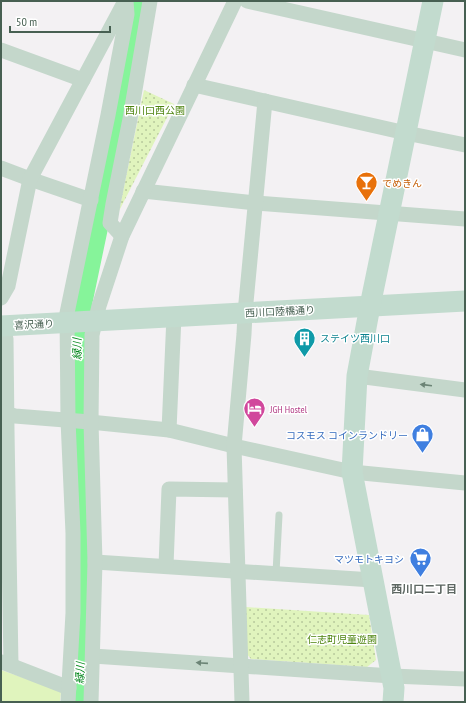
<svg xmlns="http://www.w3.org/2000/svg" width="466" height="703" font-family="'PT Sans Narrow','Noto Sans JP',sans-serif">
	<defs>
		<pattern id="park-dots" width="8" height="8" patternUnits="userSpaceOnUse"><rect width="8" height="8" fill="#e0f4bd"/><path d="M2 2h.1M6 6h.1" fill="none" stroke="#b7c99c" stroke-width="1.8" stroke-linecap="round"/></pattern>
	</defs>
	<rect width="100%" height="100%" fill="#f3f1f3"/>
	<polygon fill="#e0f4bd" points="1,670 61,691 60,702 1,702"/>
	<g fill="url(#park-dots)">
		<polygon points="144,90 174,104 119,211"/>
		<polygon points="246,607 369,615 376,660 367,667 251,659 246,653"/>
	</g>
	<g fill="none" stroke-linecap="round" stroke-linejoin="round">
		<polyline stroke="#86f49a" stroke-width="24" points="79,702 83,578 77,341 80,304 103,194 139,1"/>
		<polyline stroke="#c4d7cb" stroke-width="7" points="276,573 279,515"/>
		<g stroke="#c4d7cb" stroke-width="15">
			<polyline points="247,1 465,50"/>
			<polyline points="1,50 83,80"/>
			<polyline points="194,85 406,133 465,145"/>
			<polyline points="1,168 30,179 91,200"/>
			<polyline points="143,191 256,203 465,219"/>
			<polyline points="122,236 110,223 113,204 130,119 150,1"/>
			<polyline points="1,298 8,286 30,179 124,3"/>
			<polyline points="2,325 6,339 7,431 11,665"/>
			<polyline points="357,376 465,390"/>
			<polyline points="1,412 15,416 90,422 169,430 234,446 352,472 465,483"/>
			<polyline points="169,430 174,316"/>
			<polyline points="95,562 373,580"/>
			<polyline points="166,566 169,489 235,490"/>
			<polyline points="93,656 392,676 465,679"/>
			<polyline points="2,662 69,688"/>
			<polyline points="68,702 73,613 73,533 68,420 67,313 108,115 127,14 126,1"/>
			<polyline points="91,702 95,562 91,422 92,335 99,306 122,236 235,1"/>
			<polyline points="242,702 234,446 244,334 245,313 265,101"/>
		</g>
		<g stroke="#c2dbce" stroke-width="21">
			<polyline points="1,326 465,301"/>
			<polyline points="393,702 394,688 352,472 357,376 370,306 433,1"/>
		</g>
	</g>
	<defs><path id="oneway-solid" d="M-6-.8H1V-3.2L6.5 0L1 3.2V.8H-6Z"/></defs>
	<g fill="#6c8476">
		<use href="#oneway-solid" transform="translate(426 385) rotate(-173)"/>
		<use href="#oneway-solid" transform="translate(202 663) rotate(-176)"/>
	</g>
	<defs>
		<symbol id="bar-pin" viewBox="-11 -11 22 30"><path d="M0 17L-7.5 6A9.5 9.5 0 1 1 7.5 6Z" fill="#e8710a" stroke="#fff"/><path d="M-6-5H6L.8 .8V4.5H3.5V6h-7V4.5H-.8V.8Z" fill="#fff"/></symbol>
		<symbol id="building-pin" viewBox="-11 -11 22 30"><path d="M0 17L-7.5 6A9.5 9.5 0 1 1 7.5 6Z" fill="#0f9aa8" stroke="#fff"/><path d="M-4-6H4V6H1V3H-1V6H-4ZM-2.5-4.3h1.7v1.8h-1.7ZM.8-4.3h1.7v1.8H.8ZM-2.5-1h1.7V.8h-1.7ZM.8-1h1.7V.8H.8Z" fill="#fff"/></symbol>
		<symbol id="hotel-pin" viewBox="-11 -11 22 30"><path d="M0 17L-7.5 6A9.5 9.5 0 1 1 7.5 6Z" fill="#d1479c" stroke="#fff"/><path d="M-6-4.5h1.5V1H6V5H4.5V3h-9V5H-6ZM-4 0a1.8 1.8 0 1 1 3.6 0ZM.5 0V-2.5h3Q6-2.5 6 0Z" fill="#fff"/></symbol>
		<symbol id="shop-pin" viewBox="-11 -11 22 30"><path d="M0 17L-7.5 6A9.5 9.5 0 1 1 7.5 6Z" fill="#3f7fe0" stroke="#fff"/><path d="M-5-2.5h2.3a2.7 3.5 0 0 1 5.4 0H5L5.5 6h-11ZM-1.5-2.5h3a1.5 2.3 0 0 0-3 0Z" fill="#fff"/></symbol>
		<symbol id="supermarket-pin" viewBox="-11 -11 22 30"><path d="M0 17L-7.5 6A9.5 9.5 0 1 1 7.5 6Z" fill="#3f7fe0" stroke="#fff"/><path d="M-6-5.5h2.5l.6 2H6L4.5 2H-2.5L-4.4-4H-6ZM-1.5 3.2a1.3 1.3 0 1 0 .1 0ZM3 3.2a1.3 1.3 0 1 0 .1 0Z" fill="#fff"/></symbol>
	</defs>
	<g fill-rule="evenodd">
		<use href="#bar-pin" x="354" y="170" width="25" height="34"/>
		<use href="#building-pin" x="292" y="326" width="25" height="34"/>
		<use href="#hotel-pin" x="242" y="396" width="25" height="34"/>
		<use href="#shop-pin" x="410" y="422" width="25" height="34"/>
		<use href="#supermarket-pin" x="408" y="546" width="25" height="34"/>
	</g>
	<g text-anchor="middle" stroke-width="3" stroke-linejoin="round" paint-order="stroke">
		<g font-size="10" fill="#4d840f" stroke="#fff">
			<text x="155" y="114">西川口西公園</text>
			<text x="342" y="643">仁志町児童遊園</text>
		</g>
		<g font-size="10" fill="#c56008" stroke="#fff" text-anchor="start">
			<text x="382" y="187">でめきん</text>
		</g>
		<g font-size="10" fill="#476052" stroke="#fff">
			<text transform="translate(280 311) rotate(-3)" y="4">西川口陸橋通り</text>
			<text transform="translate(34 324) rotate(-3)" y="4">喜沢通り</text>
		</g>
		<g font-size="10" fill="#0d838f" stroke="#fff" text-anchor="start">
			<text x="320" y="342">ステイツ西川口</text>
		</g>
		<g font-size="10" fill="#b23c85" stroke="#fff" text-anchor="start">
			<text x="270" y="413">JGH Hostel</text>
		</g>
		<g font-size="10" fill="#366cbe" stroke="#fff" text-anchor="end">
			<text x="408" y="439">コスモス コインランドリー</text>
			<text x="404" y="563">マツモトキヨシ</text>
		</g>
		<g font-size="11" font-style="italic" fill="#05871d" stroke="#fff">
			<text transform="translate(77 349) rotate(-90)" y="4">緑川</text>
			<text transform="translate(80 673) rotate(-88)" y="4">緑川</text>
		</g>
		<g font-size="11" font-weight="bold" fill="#5d6762" stroke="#fff">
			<text x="424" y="593">西川口二丁目</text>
		</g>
	</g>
	<rect width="466" height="703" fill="none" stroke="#476052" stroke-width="4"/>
	<path d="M10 26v6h100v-6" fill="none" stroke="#476052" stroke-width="2"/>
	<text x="16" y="26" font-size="12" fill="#476052" stroke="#ffffff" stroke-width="3" paint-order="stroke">50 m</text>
</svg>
